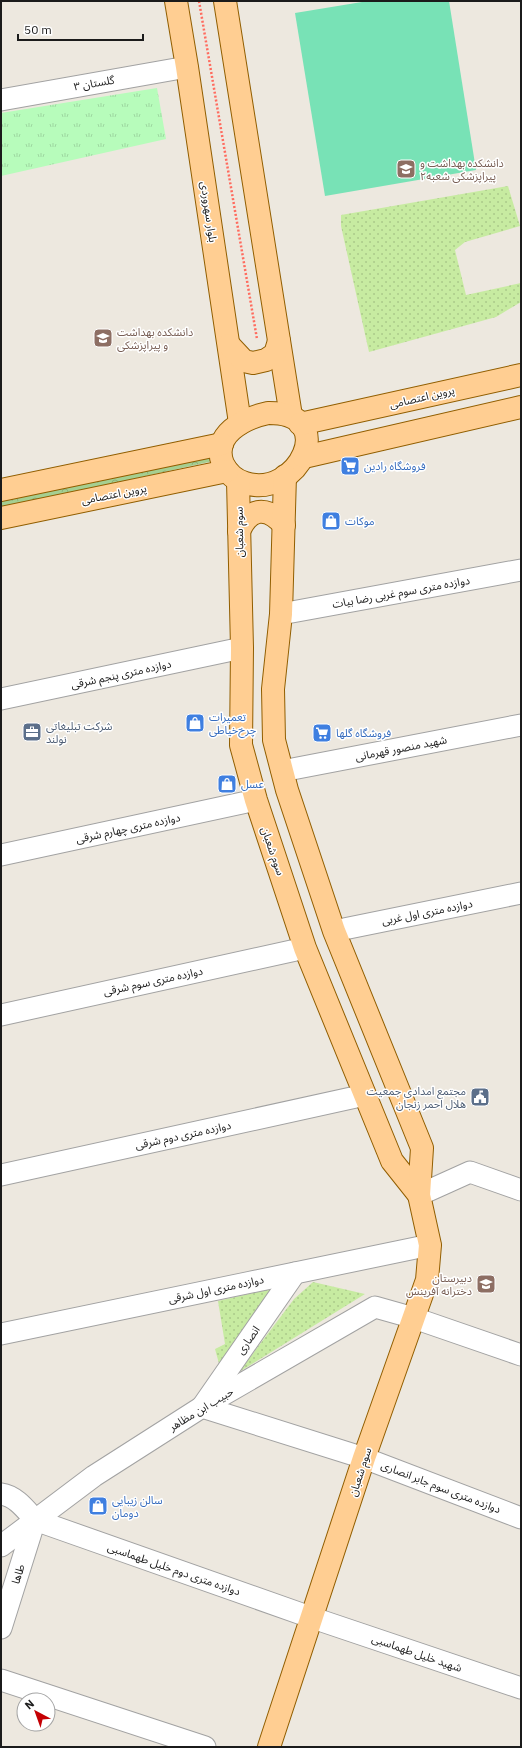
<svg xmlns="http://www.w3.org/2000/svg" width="522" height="1748" font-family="'IBM Plex Sans','Noto Sans Arabic',sans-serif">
	<defs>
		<pattern id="grass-dots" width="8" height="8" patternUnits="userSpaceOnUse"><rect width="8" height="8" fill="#c7eba1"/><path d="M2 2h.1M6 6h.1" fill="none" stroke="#aac98a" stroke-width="1.8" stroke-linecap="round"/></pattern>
		<pattern id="forest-crowns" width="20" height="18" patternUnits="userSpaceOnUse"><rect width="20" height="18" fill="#a5cf91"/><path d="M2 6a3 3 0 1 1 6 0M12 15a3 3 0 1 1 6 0" fill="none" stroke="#8db17c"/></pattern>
		<pattern id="park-tufts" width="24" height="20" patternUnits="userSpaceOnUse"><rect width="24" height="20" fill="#b7fcbb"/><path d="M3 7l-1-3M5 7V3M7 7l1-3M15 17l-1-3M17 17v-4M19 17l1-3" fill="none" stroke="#9dd7a0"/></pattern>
	</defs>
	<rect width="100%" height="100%" fill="#ede8df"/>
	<g fill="url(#grass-dots)">
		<polygon points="508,186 520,226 465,242 455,250 466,295 521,283 521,302 496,317 369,352 341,226 341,215"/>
		<polygon points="313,1282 365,1294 239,1372 294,1299"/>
		<polygon points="274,1288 221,1371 215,1349 225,1344 218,1301"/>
	</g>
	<polygon fill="url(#forest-crowns)" points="218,450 218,460 1,508 1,498"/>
	<polygon fill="url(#park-tufts)" points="157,88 166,139 1,176 1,113"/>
	<polygon fill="#78e2b6" points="368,1 449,1 476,170 325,196 295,13"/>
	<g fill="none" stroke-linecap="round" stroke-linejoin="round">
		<defs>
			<g id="minor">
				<polyline points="1,100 187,67"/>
				<polyline points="281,614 521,570"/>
				<polyline points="1,699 242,648"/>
				<polyline points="282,771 521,725"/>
				<polyline points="1,855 256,800"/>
				<polyline points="334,931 521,893"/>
				<polyline points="1,1015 305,948"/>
				<polyline points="1,1175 365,1095"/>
				<polyline points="419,1195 470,1172 521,1190"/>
				<polyline points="295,1273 202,1407 364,1458 521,1518"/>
				<polyline points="1,1334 430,1245"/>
				<path d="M1,1494C16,1496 26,1510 35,1520L313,1618L521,1688"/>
				<polyline points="1,1546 94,1476 202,1407 375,1307 414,1318 521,1355"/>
				<polyline points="1,1628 35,1520"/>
				<polyline points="1,1680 205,1747"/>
			</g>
			<g id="major">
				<polyline points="176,1 187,67 240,423"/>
				<polyline points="225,1 291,416"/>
				<polyline points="229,345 244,361 253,363 266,360 275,354 279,341"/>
				<path d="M268,413C341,412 298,500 245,483C235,480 228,474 223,464C211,435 244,418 268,413Z"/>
				<polyline points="300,424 521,375"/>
				<polyline points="304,457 521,407"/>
				<polyline points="238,481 242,648 241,745 256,800 305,948 392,1161 419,1195"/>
				<polyline points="1,490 222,444"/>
				<polyline points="1,518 227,471"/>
				<path d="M239,531C250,507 267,506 284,525"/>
				<polyline points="269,1747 364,1458 427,1280 430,1245 419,1195 422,1148 334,931 287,790 274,740 273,689 281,614 285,476"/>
			</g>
		</defs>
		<use href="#minor" stroke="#a2a2a2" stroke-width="23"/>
		<use href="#major" stroke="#915e00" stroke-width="24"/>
		<polyline stroke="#ff6b5e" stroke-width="2.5" stroke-dasharray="2 2" stroke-linecap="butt" points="199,1 257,339"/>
		<use href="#minor" stroke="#fff" stroke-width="21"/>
		<use href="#major" stroke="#ffce92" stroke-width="22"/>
	</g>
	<defs>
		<symbol id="university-square" viewBox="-11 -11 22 22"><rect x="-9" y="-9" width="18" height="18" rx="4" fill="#8d6e63" stroke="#fff"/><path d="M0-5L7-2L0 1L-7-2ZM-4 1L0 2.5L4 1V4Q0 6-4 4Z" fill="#fff"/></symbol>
		<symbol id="supermarket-square" viewBox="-11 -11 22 22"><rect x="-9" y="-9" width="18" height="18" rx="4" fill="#3f7fe0" stroke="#fff"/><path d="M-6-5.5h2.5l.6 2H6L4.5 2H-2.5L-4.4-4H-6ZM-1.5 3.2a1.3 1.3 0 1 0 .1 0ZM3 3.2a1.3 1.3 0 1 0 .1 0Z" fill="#fff"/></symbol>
		<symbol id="shop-square" viewBox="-11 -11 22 22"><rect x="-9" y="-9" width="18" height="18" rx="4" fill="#3f7fe0" stroke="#fff"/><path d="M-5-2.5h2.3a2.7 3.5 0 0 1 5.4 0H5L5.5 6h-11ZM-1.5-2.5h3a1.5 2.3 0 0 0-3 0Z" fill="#fff"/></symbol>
		<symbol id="office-square" viewBox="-11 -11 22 22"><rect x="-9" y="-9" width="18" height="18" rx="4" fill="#5c6f8a" stroke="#fff"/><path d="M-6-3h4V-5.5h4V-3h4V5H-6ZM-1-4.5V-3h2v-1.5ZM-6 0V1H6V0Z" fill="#fff"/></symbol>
		<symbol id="civic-square" viewBox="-11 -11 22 22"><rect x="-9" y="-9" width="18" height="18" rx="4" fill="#5c6f8a" stroke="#fff"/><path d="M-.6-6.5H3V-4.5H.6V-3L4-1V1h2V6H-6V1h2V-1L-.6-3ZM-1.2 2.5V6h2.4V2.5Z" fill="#fff"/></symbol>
		<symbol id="school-square" viewBox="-11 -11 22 22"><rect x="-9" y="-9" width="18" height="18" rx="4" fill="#8d6e63" stroke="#fff"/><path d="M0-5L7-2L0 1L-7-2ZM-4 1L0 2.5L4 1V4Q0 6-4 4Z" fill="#fff"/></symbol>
	</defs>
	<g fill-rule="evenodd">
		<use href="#university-square" x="395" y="158" width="22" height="22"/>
		<use href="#university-square" x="92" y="327" width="22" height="22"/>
		<use href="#supermarket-square" x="339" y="455" width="22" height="22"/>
		<use href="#shop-square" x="320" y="510" width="22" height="22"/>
		<use href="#shop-square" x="184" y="712" width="22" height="22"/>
		<use href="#office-square" x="21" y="721" width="22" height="22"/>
		<use href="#supermarket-square" x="311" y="722" width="22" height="22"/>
		<use href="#shop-square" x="216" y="773" width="22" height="22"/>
		<use href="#civic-square" x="469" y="1086" width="22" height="22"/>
		<use href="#school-square" x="475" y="1273" width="22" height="22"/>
		<use href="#shop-square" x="87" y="1495" width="22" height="22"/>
	</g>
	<g text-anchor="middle" stroke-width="3" stroke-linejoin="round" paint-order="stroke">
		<g font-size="11" fill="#1b1b1b" stroke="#fff">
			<text transform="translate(94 83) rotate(-10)" y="4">گلستان ۳</text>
			<text transform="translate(209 212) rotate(82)" y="4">بلوار سهروردی</text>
			<text transform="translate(422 397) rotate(-13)" y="4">پروین اعتصامی</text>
			<text transform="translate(114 494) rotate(-11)" y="4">پروین اعتصامی</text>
			<text transform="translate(239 532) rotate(-91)" y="4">سوم شعبان</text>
			<text transform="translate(401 592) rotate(-10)" y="4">دوازده متری سوم غربی رضا بیات</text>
			<text transform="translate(121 674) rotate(-12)" y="4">دوازده متری پنجم شرقی</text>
			<text transform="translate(401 748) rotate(-11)" y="4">شهید منصور قهرمانی</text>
			<text transform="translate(128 828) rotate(-12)" y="4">دوازده متری چهارم شرقی</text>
			<text transform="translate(273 851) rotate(71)" y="4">سوم شعبان</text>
			<text transform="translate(427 912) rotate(-11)" y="4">دوازده متری اول غربی</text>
			<text transform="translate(153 981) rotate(-12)" y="4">دوازده متری سوم شرقی</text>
			<text transform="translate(183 1135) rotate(-12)" y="4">دوازده متری دوم شرقی</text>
			<text transform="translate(216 1289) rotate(-12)" y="4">دوازده متری اول شرقی</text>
			<text transform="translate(248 1340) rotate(-55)" y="4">انصاری</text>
			<text transform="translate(201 1409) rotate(-31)" y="4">حبیب ابن مظاهر</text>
			<text transform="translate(360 1472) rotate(-72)" y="4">سوم شعبان</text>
			<text transform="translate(441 1487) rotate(21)" y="4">دوازده متری سوم جابر انصاری</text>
			<text transform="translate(174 1569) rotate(19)" y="4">دوازده متری دوم خلیل طهماسبی</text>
			<text transform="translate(18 1574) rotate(-72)" y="4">طاها</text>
			<text transform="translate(417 1653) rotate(19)" y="4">شهید خلیل طهماسبی</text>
		</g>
		<g font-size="11" fill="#785e54" stroke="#fff" text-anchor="start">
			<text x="420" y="167">دانشکده بهداشت و<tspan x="420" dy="13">پیراپزشکى شعبه۲</tspan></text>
			<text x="117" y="336">دانشکده بهداشت<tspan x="117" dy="13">و پیراپزشکی</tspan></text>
			<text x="472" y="1282" text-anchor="end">دبیرستان<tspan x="472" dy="13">دخترانه آفرینش</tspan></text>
		</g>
		<g font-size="11" fill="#366cbe" stroke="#fff" text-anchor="start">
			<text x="364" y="470">فروشگاه رادین</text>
			<text x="345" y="525">موکات</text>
			<text x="209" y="721">تعمیرات<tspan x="209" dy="13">چرخ‌خیاطی</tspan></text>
			<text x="336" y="737">فروشگاه گلها</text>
			<text x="241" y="788">عسل</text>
			<text x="112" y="1504">سالن زیبایی<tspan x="112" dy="13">دومان</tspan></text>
		</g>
		<g font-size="11" fill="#4e5e75" stroke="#fff" text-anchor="start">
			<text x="46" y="730">شرکت تبلیغاتی<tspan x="46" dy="13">نولند</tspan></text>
			<text x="466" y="1095" text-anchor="end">مجتمع امدادی جمعیت<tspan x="466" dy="13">هلال احمر زنجان</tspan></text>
		</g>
	</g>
	<rect width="522" height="1748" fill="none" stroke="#1b1b1b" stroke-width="4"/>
	<g transform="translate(36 1712) rotate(319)"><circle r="19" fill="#ffffff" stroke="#a4a4a4"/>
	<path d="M0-3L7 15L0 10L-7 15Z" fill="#c50004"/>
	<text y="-6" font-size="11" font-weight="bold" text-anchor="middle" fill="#1b1b1b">N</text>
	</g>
	<path d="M18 34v6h125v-6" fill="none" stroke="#1b1b1b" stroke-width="2"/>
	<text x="24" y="34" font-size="12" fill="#1b1b1b" stroke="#ffffff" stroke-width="3" paint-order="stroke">50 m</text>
</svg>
